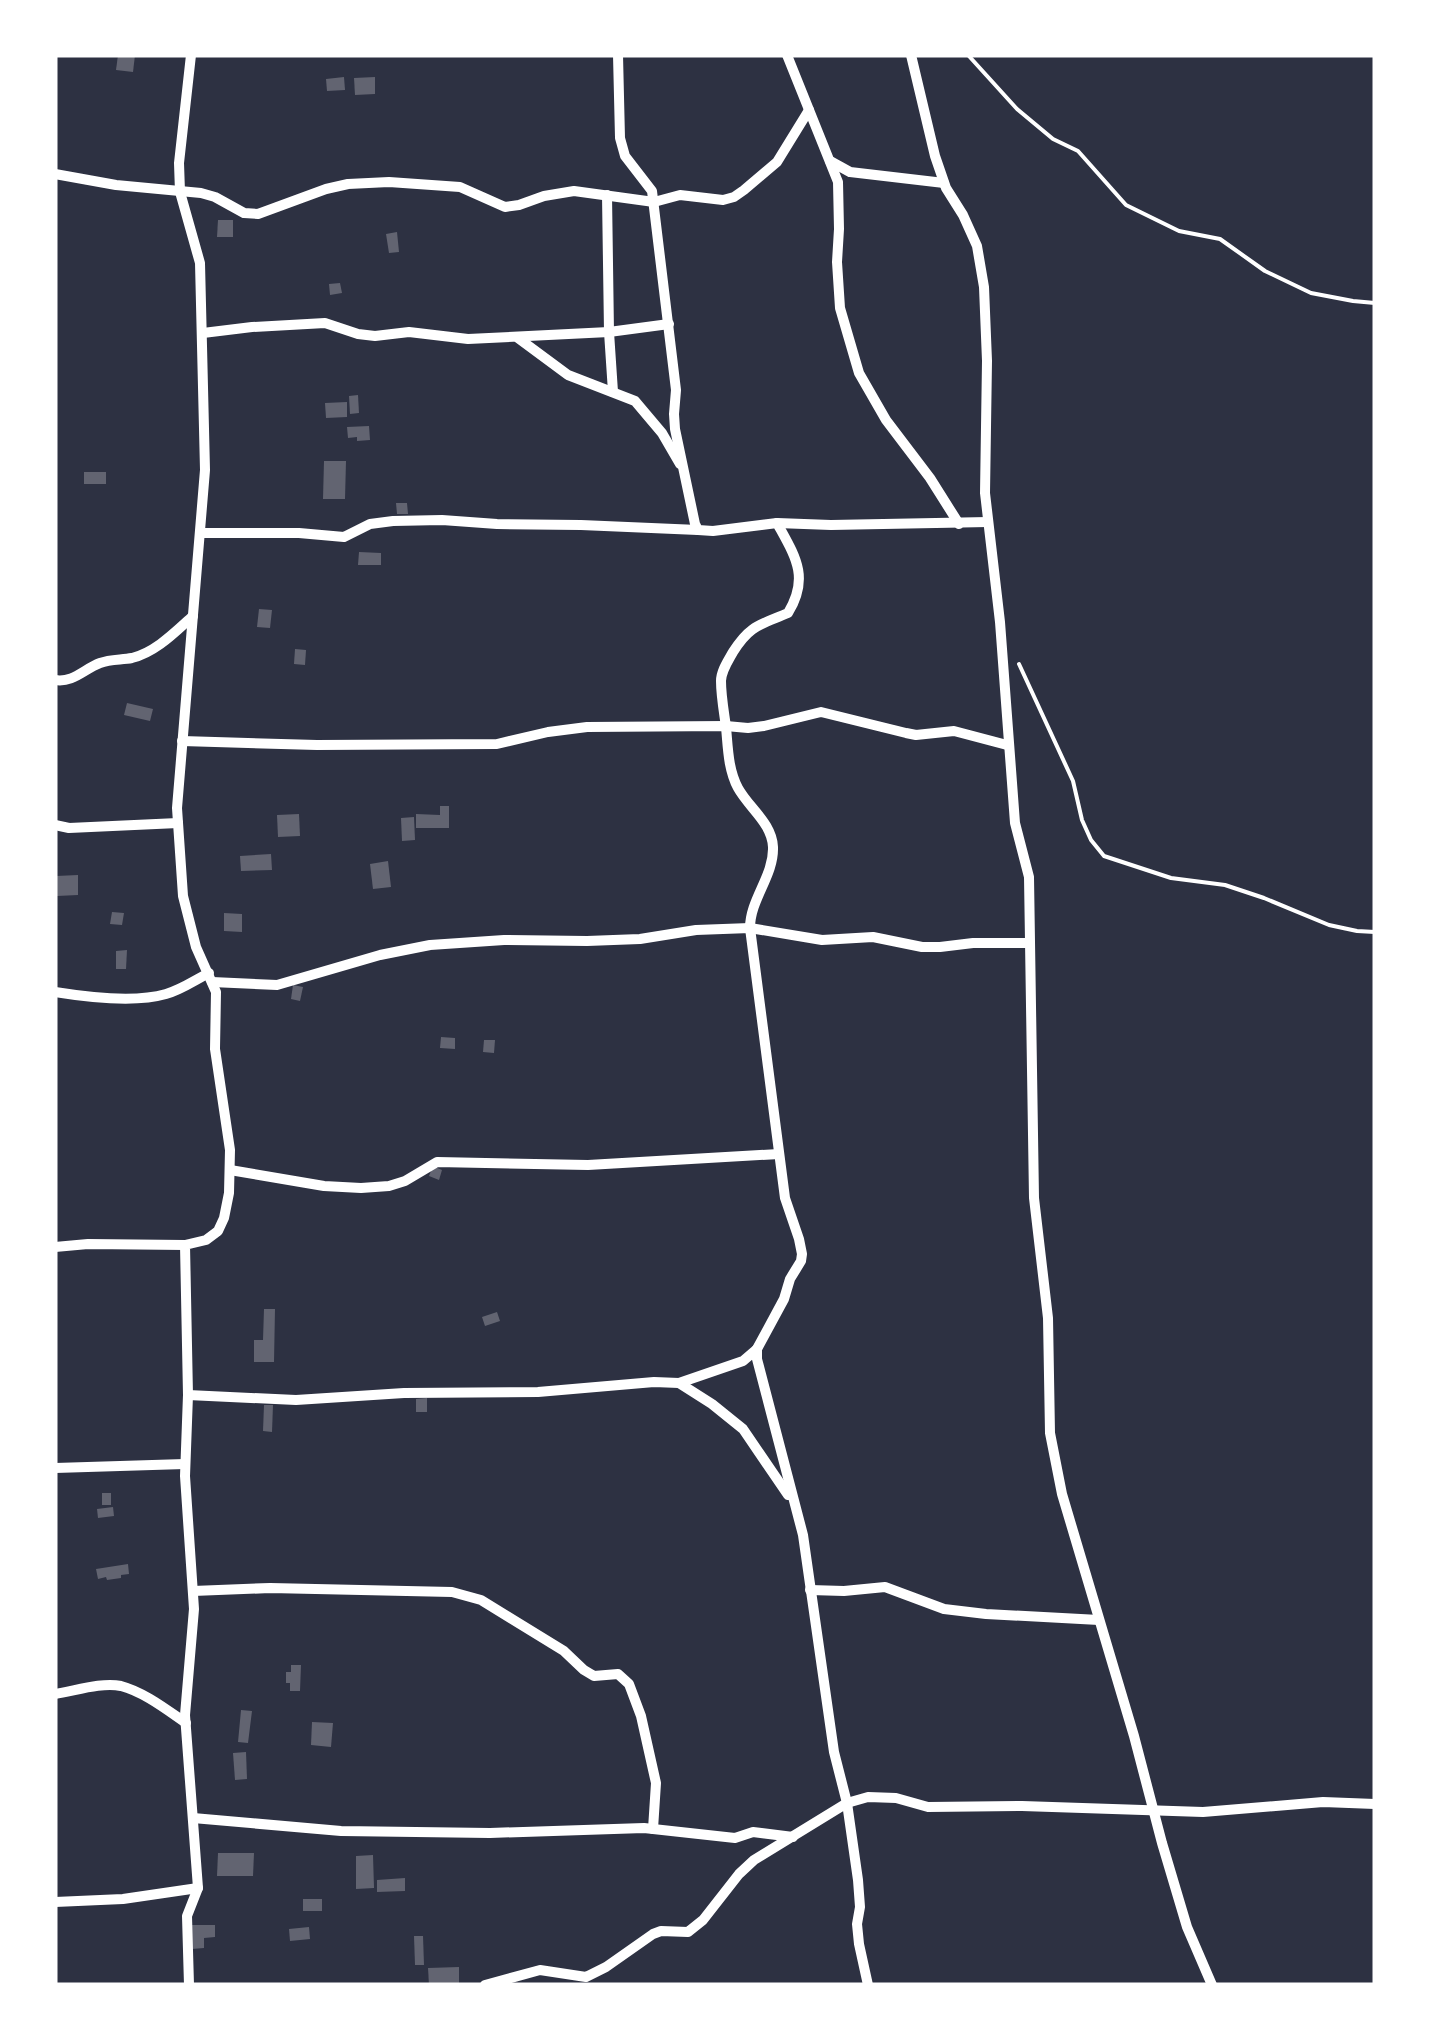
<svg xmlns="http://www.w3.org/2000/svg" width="1430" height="2040" font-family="Mulish,sans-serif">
	<rect width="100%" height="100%" fill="#2d3142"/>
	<g fill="#626471">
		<polygon points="118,55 135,55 133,72 116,70"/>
		<polygon points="344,77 345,90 327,91 326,79"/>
		<polygon points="375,77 375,94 355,95 354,78"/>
		<polygon points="218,220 233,220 233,237 217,237"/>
		<polygon points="397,232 399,252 389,253 386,234"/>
		<polygon points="340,283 342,293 330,295 329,284"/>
		<polygon points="358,395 359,413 350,414 349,396"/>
		<polygon points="347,402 347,417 326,418 325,403"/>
		<polygon points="369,426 370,440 357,441 357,437 348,438 347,427"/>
		<polygon points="324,461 346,461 345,499 323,499"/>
		<rect x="84" y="472" width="22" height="12"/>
		<polygon points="396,503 407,503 408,514 397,514"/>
		<polygon points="359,552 381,553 381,565 358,565"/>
		<polygon points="259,609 272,610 270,628 257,627"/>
		<polygon points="295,649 306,650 305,665 294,664"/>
		<polygon points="127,703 153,709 150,721 124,715"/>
		<polygon points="440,806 449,806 449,828 416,828 416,814 440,815"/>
		<polygon points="299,814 300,836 278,837 277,815"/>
		<polygon points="414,817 415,840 402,841 401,818"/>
		<polygon points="271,854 272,870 241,871 240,856"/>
		<polygon points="388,861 391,887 373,889 370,864"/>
		<polygon points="78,875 78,895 57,896 56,876"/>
		<polygon points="112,912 124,913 122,925 110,924"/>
		<polygon points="224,913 242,914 242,932 224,931"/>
		<polygon points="127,950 126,969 116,969 116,951"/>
		<polygon points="293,985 303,987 300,1001 291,999"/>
		<polygon points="441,1037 455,1038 455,1049 440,1048"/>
		<polygon points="484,1040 495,1040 494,1053 483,1052"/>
		<polygon points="433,1166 442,1170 439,1180 429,1176"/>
		<polygon points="264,1309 275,1309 274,1362 254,1362 254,1340 263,1340"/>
		<polygon points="497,1312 500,1321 485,1326 482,1317"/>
		<polygon points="427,1398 427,1412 416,1412 416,1399"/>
		<polygon points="264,1405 273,1405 272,1432 263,1431"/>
		<rect x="102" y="1493" width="9" height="12"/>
		<polygon points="113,1507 114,1516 98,1518 97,1509"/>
		<polygon points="128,1564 129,1574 121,1575 121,1578 107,1580 106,1577 98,1579 96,1569"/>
		<polygon points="291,1665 301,1665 300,1691 290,1691 290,1683 286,1683 286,1672 291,1672"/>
		<polygon points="241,1710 252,1711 248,1743 238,1742"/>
		<polygon points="312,1722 333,1723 331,1747 311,1745"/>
		<polygon points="246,1752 247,1779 235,1780 233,1753"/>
		<polygon points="218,1853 254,1853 253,1876 217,1876"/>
		<polygon points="373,1855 374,1888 356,1889 356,1856"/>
		<polygon points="405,1878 405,1891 377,1892 377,1880"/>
		<rect x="303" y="1899" width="19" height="12"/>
		<polygon points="191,1925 215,1925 215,1937 204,1938 204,1948 192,1949"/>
		<polygon points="309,1927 310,1939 290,1941 289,1929"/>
		<polygon points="414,1936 423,1936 424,1965 415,1965"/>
		<polygon points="459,1967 459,1984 429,1985 428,1968"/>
	</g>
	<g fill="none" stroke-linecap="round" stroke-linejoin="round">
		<g stroke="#fff" stroke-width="4">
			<polyline points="968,55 1017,109 1053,139 1078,151 1126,205 1179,231 1220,239 1265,271 1311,293 1353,301 1375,303"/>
			<polyline points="1019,664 1073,781 1082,820 1091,840 1104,856 1171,878 1225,885 1264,898 1329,925 1357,931 1375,932"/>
		</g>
		<g stroke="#fff" stroke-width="10">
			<path d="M618,55L620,138L625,156L652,191L676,390L674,414L675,429L695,524L698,530L713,531L777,523C795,556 810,577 788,613C760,625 750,625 733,652C728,661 721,671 721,681C721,696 724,712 726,727C728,748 728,769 738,788C749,808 772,823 773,847C774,876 750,899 750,928L785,1198L799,1239L802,1254L801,1261L790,1279L784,1299L757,1349V1359L803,1535L834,1752L847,1803L858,1880L860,1907L857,1924L859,1944L868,1985"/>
			<polyline points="787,55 838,182 839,229 837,262 840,308 859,373 886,420 930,478 959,524"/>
			<polyline points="911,55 935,156 946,188 963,215 977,246 984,287 987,361 985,493 1000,622 1015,823 1029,877 1034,1198 1048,1318 1050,1433 1062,1494 1134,1736 1162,1843 1187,1927 1212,1985"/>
			<polyline points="830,161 850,172 944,183"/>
			<polyline points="55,174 116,185 201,193 215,197 244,213 258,214 326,189 348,184 389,182 460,187 505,207 519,205 544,196 574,191 654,202 680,195 723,200 734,197 744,190 777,162 809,110"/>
			<polyline points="607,195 609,332 613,392"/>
			<polyline points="203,333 252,327 325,323 358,334 375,336 409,332 468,339 609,332 669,324"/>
			<polyline points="518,338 568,375 635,401 662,433 680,464"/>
			<polyline points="777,523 831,525 988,522"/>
			<polyline points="200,533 299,533 344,537 370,524 393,521 442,520 497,524 581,525 698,530"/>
			<path d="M55,680C73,683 84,669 100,663C110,659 121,660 132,658C156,652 175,632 193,616"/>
			<polyline points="182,741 317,745 497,744 548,732 587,727 726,726 748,728 764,726 821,712 906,733 916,735 954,731 1007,745"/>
			<polyline points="55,825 69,828 178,823"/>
			<polyline points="212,982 277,985 380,955 430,945 504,940 587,941 640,939 696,930 750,928 822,940 873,937 922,947 940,947 973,943 1030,943"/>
			<path d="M55,992C86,997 135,1003 166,994C181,990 195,980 209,973"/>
			<polyline points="230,1170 324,1186 361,1188 389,1186 405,1181 437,1162 588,1165 779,1154"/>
			<polyline points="55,1247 88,1244 185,1245"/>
			<polyline points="679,1383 743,1361 757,1349"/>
			<polyline points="188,1395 296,1400 404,1393 538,1392 654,1382 679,1383 712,1404 743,1429 788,1495"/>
			<polyline points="55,1468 185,1464"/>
			<polyline points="810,1590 844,1591 885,1587 944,1609 986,1614 1099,1620"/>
			<polyline points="193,1591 270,1588 452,1592 481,1600 564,1651 584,1670 594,1676 618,1674 629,1684 641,1716 656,1783 653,1829"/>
			<path d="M55,1694C75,1691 101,1682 121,1686C144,1692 167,1710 186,1723"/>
			<polyline points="193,1818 341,1831 490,1833 644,1828 735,1838 753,1832 793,1837"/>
			<polyline points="55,1902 123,1899 198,1888"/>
			<polyline points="189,1985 187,1916 198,1888 185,1715 194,1609 185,1476 188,1395 185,1245 206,1240 218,1231 224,1218 229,1193 230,1150 215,1049 216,992 196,947 183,896 177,808 205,470 200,263 180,192 179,163 191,55"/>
			<polyline points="485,1985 540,1970 586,1977 606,1967 653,1934 661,1931 688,1932 703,1920 739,1874 754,1860 847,1803 868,1797 896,1798 928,1807 1022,1806 1203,1812 1323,1802 1375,1804"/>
		</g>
	</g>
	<rect width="1430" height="2040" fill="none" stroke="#ffffff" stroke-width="115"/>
</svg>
